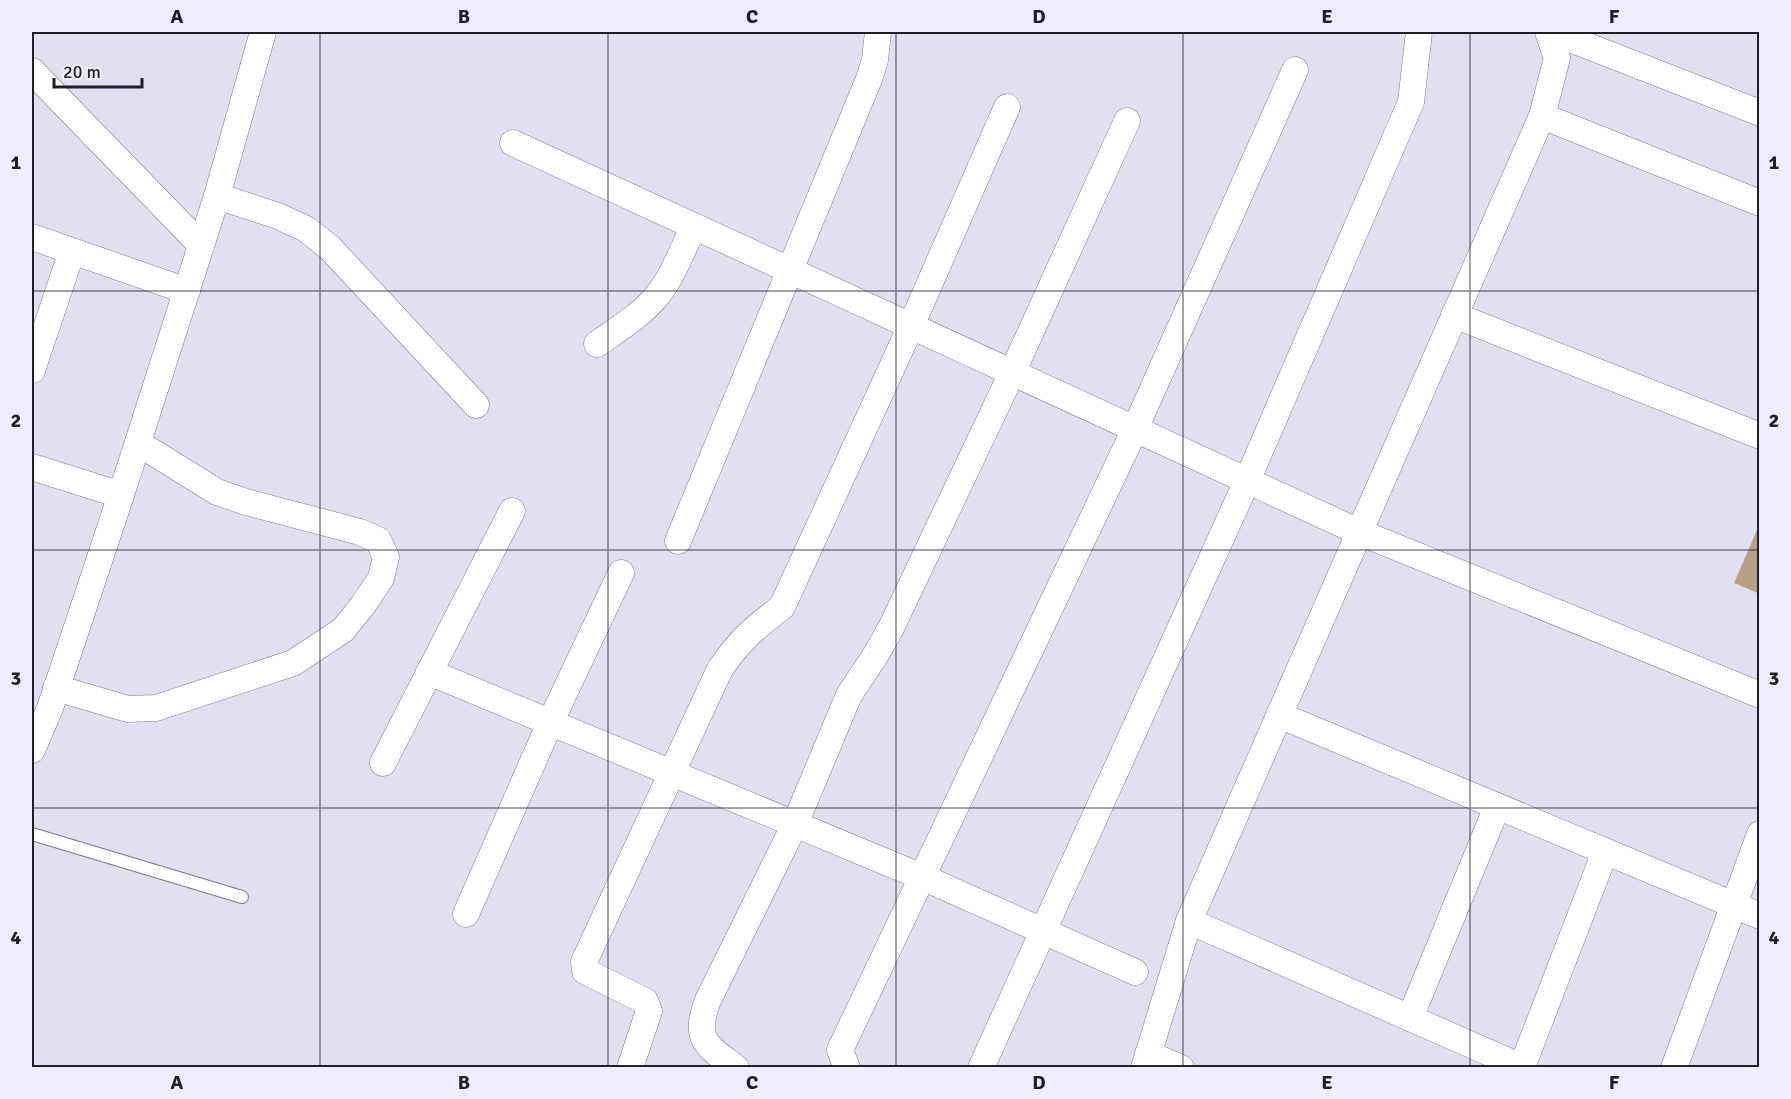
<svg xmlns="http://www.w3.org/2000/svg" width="1791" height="1099" font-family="Signika,sans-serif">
	<rect width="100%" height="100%" fill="#e2dff0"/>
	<polygon fill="#b6a186" points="1760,523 1760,594 1734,583"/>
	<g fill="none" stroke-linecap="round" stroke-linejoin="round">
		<defs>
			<polyline id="lane" points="32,834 242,897"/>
			<g id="street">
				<polyline points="1552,32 1760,113"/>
				<polyline points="32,71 201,245"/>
				<polyline points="1542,116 1760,203"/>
				<polyline points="513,143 1359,532 1760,695"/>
				<polyline points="217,196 278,216 306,229 330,248 476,405"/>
				<polyline points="32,237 187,291"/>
				<polyline points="1454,315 1760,436"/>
				<path d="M597,344C617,330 640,316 656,297C673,277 682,250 694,226"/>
				<polyline points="32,370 72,251"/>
				<polyline points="32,467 121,495"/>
				<polyline points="678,541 869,79 875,60 878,32"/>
				<polyline points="429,672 922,877 1135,972"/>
				<polyline points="56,688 128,709 156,708 293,663 343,630 363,605 381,578 386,557 378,540 360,532 246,502 217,492 138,443"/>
				<polyline points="1279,715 1760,916"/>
				<polyline points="32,750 50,708 121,495 217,196 263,32"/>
				<polyline points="383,763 512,511"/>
				<polyline points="466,914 550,723 621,573"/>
				<polyline points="1189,921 1524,1068"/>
				<polyline points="1410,1018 1497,807"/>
				<polyline points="1148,1054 1181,1068"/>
				<polyline points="1522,1067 1605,852"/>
				<path d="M630,1068L649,1011L645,1001L585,971L584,962L720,669C740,640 754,628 782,607L911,326L1007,107"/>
				<path d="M736,1068C706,1045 693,1040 708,1000L795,824L849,695L875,656L891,628L1012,373L1127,121"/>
				<polyline points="847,1068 840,1050 1135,429 1295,70"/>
				<polyline points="981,1068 1247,481 1411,102 1419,32"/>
				<polyline points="1144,1068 1189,921 1542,116 1557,58 1548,32"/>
				<polyline points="1674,1068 1760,834"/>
			</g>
		</defs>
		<use href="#lane" stroke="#7d7b8a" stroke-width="14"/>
		<use href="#street" stroke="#7d7b8a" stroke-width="27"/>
		<use href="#lane" stroke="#fff" stroke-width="12"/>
		<use href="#street" stroke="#fff" stroke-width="26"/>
	</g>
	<path fill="none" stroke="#201f25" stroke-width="1.5" stroke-opacity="0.55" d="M320,32V1068M608,32V1068M896,32V1068M1183,32V1068M1470,32V1068M32,291H1760M32,550H1760M32,808H1760"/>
	<rect width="1791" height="1099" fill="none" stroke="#efecfe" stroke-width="66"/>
	<path d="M54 78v9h88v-9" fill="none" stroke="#201f25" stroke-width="3"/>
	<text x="63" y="78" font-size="18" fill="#201f25" stroke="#efecfe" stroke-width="4.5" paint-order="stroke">20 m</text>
	<rect x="33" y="33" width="1725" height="1033" fill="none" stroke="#201f25" stroke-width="2"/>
	<g font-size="20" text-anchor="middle" font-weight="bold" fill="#201f25">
		<text x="177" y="23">A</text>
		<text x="464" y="23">B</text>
		<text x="752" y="23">C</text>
		<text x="1039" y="23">D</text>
		<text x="1327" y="23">E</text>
		<text x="1614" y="23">F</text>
		<text x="16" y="169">1</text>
		<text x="1774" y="169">1</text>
		<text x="16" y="427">2</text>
		<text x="1774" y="427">2</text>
		<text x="16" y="685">3</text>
		<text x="1774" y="685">3</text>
		<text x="16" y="944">4</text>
		<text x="1774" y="944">4</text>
		<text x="177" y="1089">A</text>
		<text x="464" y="1089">B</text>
		<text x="752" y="1089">C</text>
		<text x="1039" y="1089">D</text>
		<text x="1327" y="1089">E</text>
		<text x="1614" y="1089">F</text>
	</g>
</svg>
